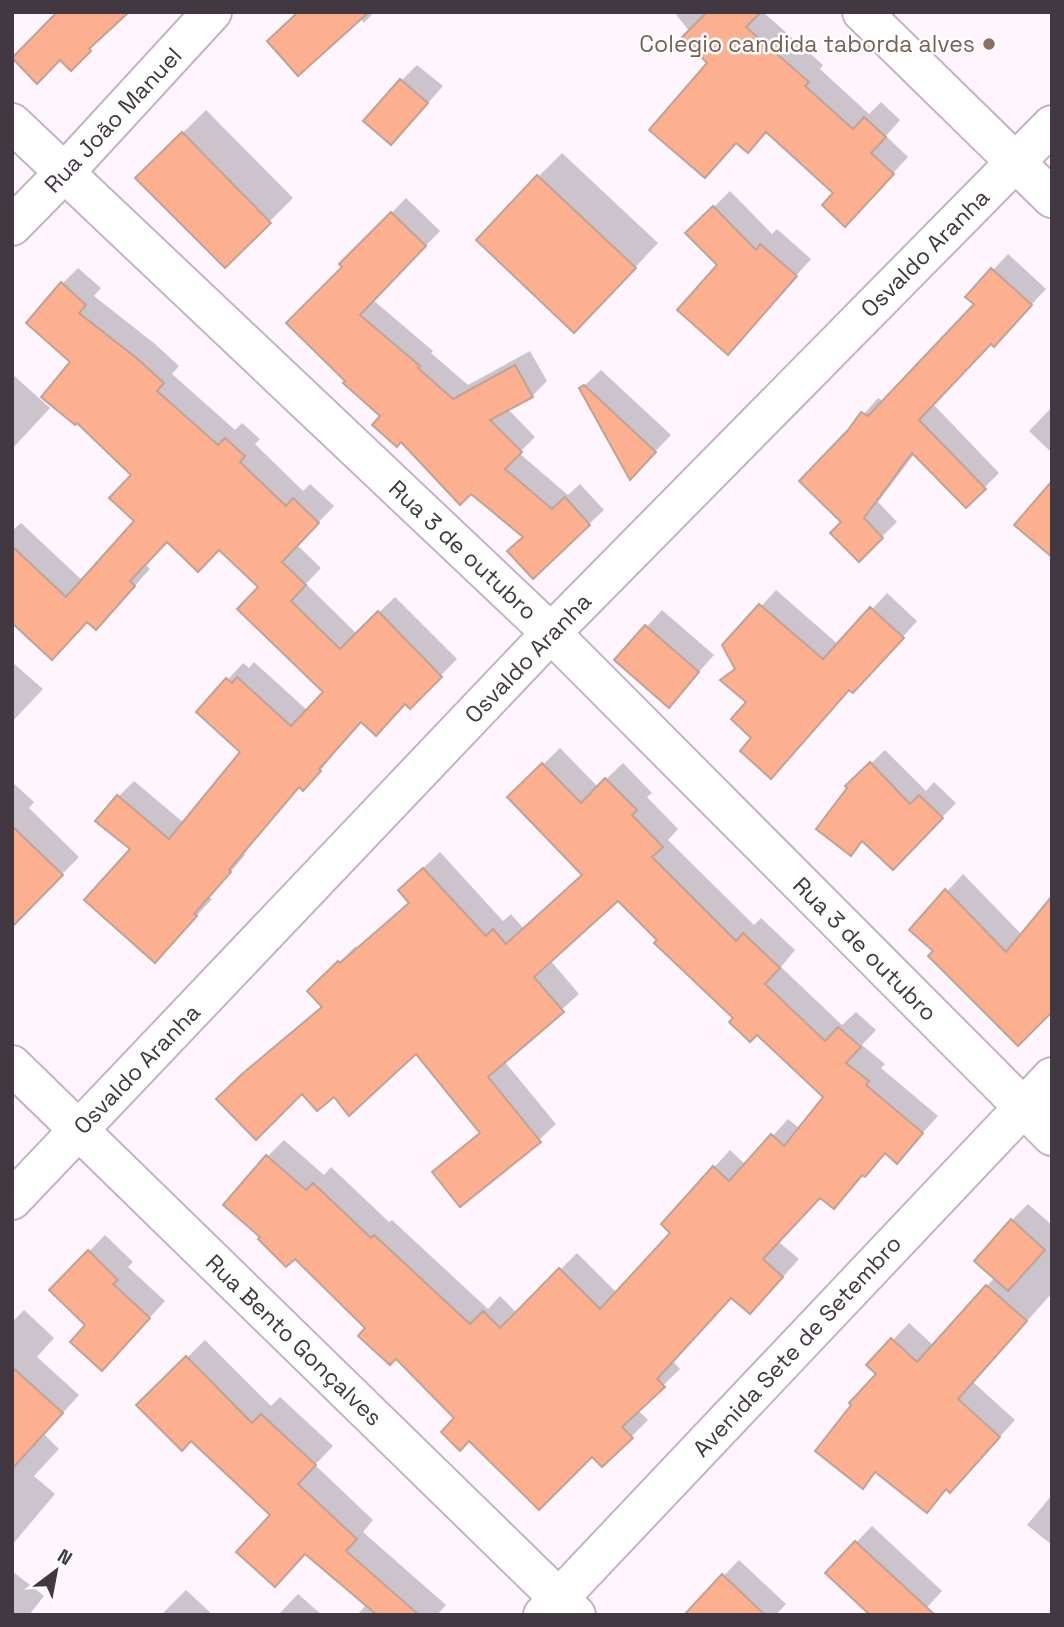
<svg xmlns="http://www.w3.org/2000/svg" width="1064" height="1627" font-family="'Space Grotesk',sans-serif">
	<rect width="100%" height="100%" fill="#fef5ff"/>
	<g fill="#0003">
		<polygon points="299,12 374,12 364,23 360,18"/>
		<polygon points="674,12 763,12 823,65 820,69 869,114 881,102 900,120 886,136 908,157 861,208 836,193 767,131 738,141 705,176 710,63 690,32"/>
		<polygon points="417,65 443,86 407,127 402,80"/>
		<polygon points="206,110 293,198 225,266 137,178"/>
		<polygon points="562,153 658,243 598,307 539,176"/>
		<polygon points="730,191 772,234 777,229 811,259 728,352 719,265 688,233"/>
		<polygon points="406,198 440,231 373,300 433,351 431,353 468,385 530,351 547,381 532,396 508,409 535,437 519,453 568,495 580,484 604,510 533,577 525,536 383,416 342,264"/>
		<polygon points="1008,254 1046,289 1009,329 991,342 933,404 999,473 966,506 915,453 878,502 897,522 859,559 844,522 849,431 878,398 884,402 976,304 968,297"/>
		<polygon points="78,268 101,288 94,296 155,344 179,366 172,374 235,430 242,423 260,439 255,444 303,491 310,484 334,506 297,545 321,568 306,584 357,634 395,597 457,659 410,707 406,703 362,721 319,772 301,786 243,853 245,855 209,897 212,899 155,961 132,849 118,797 134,781 184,823 243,752 198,712 243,663 249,668 254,662 308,711 325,692 260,587 220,548 167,540 145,564 150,569 112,611 88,620 12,619 12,531 21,523 83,581 137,521 133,475 72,362 62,284"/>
		<polygon points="601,370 671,435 646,461 581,389"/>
		<polygon points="12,374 50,408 12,449"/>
		<polygon points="1052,407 1052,453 1029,431"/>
		<polygon points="776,590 839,645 887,593 917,621 868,676 850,688 754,738 749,702 723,680 736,667 725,646"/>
		<polygon points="662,610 714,655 669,705 617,660"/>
		<polygon points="12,662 43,689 12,722"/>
		<polygon points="560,748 598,787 623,763 652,793 647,797 678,829 668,840 754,925 761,918 795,950 781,967 842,1025 856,1012 876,1030 862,1045 885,1064 881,1068 938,1116 897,1161 886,1152 834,1207 821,1196 779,1242 799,1259 767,1295 750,1312 732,1296 673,1361 680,1369 638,1410 648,1420 631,1437 592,1454 457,1418 368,1328 267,1157 284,1140 324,1175 331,1167 389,1222 392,1220 488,1309 500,1296 517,1313 577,1253 617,1293 673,1232 663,1224 730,1150 746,1165 788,1119 800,1129 825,1097 756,1033 735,1018 619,898 550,960 579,994 504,1061 556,1124 539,1140 434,1172 481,1131 416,1052 334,1094 303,1092 219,1099 261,1058 323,1005 309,991 356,946 357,948 411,902 417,874 440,852 503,921 511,914 524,929 584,874 510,797"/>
		<polygon points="885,750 926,791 934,782 956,803 893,868 864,840 851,853 848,786"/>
		<polygon points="12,782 34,802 29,808 79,857 12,925"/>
		<polygon points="963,874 1022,935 1052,1009 936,951 912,930"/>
		<polygon points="1028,1204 1052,1225 1052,1293 973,1382 1015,1420 966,1474 948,1489 927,1511 877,1472 862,1486 878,1373 869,1365 909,1323 934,1346 995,1277 1012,1220"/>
		<polygon points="105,1235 133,1262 128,1267 165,1301 118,1352 52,1290"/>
		<polygon points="24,1310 54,1338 37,1357 79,1395 44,1434 59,1449 34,1476 55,1494 12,1545 12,1322"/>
		<polygon points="205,1340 271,1406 280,1397 333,1446 315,1465 373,1520 363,1532 446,1605 437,1615 357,1615 367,1604 191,1439 139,1405"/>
		<polygon points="1052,1495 1052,1545 1027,1525"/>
		<polygon points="872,1526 942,1591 920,1615 827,1573"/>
		<polygon points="739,1560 786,1604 776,1615 686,1615"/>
		<polygon points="12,1571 44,1596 29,1615 12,1615"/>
		<polygon points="186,1590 213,1615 161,1615"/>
		<polygon points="298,1594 322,1615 278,1615"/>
	</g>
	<g fill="#fdb08f" stroke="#c1a295" stroke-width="2">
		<polygon points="57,12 129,12 89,49 91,51 71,71 60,60 37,84 12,58"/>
		<polygon points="298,12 369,12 298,76 267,41"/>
		<polygon points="707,12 761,12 746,27 809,82 805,86 853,129 864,117 886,137 871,153 894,174 845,227 822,205 833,193 766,132 748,153 736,143 705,178 649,130 707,63 682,37"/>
		<polygon points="400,79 428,103 391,145 363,121"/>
		<polygon points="182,132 271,223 225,268 135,178"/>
		<polygon points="537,175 636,268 574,333 476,240"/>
		<polygon points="713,206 756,250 760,244 797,276 728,355 677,310 717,265 685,233"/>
		<polygon points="391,212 426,246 360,315 420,366 418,368 453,399 515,365 533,397 490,420 522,452 505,469 552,509 565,497 590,525 533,579 507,551 523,537 471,494 460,505 401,442 397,447 372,425 380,416 343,383 345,381 286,323 342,267 339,264"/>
		<polygon points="991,268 1032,305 994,347 991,344 919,420 986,489 966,508 912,453 864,518 883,538 859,562 830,533 841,522 799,481 848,430 861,412 868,416 974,304 965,297"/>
		<polygon points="61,282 86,305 79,313 139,360 164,383 157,391 218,445 225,438 245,456 240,462 286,506 293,498 319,523 282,562 306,585 291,601 340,649 378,611 442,677 410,709 405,704 376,736 361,722 319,769 321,771 303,791 299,787 229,870 231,872 194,914 197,916 155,963 84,900 130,849 95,821 117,795 169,839 240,752 196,712 226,678 232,683 237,677 291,726 323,692 237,609 258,587 219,550 198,572 167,542 130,581 135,586 96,630 87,622 52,660 12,623 12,546 66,597 134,521 109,498 131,475 77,423 75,425 41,397 70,362 26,323"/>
		<polygon points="584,385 656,452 630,480 579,388"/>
		<polygon points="1052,481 1052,557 1014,525"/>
		<polygon points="759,604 823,659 870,607 904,638 853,693 849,690 771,779 740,751 751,738 731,719 746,702 720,680 735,669 722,645"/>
		<polygon points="645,625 699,672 669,708 614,660"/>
		<polygon points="870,762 910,804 919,795 943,818 893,870 862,841 851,856 816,829 847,788 845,786"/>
		<polygon points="542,763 581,803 605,778 637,810 632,815 663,847 652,857 736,941 743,933 780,968 765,984 825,1041 838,1027 861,1047 846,1063 869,1081 866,1085 923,1133 897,1164 885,1153 865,1177 862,1175 834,1209 820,1198 763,1259 783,1277 750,1314 731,1298 657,1379 665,1387 622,1427 633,1438 602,1467 592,1457 539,1510 469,1441 460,1451 441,1432 454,1418 396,1359 390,1365 358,1336 365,1328 295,1259 286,1267 258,1239 260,1237 223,1205 266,1155 306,1190 313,1183 371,1238 374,1235 470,1324 483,1311 500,1328 559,1268 600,1309 670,1233 661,1224 713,1166 729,1181 771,1134 784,1146 823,1097 757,1035 750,1042 729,1022 733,1018 654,943 657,940 618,901 534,977 564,1012 488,1077 541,1142 460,1207 432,1172 480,1133 416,1054 349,1116 334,1097 317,1111 302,1094 256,1140 216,1099 242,1074 322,1007 307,991 338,961 340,963 409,903 398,890 423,868 486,936 493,929 506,944 582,875 507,797"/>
		<polygon points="12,826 63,875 12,927"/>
		<polygon points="945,889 1006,952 1052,896 1052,1012 1018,1046 928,956 933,951 909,930"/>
		<polygon points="1011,1219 1045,1250 1008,1291 974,1261"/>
		<polygon points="88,1250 118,1280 113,1284 150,1318 102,1371 70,1342 85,1325 49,1290"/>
		<polygon points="986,1285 1027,1321 958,1399 1000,1437 950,1493 946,1489 927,1513 875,1472 863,1489 815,1451 851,1405 849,1403 876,1374 866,1365 891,1338 917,1362"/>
		<polygon points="186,1356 252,1423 261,1414 316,1465 298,1484 357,1539 346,1551 419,1615 377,1615 305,1554 275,1587 236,1552 270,1515 191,1441 182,1451 136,1405"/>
		<polygon points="12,1367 63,1413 12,1469"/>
		<polygon points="855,1541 935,1615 870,1615 825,1573"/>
		<polygon points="722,1574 765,1615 684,1615"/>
	</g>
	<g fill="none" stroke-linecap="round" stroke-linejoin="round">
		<defs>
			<g id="minor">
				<polyline points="862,12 1052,198"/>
				<polyline points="12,123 551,633 1052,1136"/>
				<polyline points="12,226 64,173 212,12"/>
				<polyline points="12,1065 576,1615"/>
				<polyline points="12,1200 551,633 1052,125"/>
				<polyline points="543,1615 1052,1077"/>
			</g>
		</defs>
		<use href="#minor" stroke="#c6b1c9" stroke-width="42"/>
		<use href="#minor" stroke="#fff" stroke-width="38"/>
	</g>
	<circle fill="#8d6e63" stroke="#fff" stroke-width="2.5" cx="989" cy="44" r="7"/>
	<g text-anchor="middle" stroke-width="5" stroke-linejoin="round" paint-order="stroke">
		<g font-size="23" fill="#785e54" stroke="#fff" text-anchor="end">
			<text x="975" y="52">Colegio candida taborda alves</text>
		</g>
		<g font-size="23" fill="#413842" stroke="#fff">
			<text transform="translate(113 120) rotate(-47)" y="8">Rua João Manuel</text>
			<text transform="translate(925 253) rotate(-45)" y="8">Osvaldo Aranha</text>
			<text transform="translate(463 550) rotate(43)" y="8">Rua 3 de outubro</text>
			<text transform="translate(528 658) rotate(-46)" y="8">Osvaldo Aranha</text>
			<text transform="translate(865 949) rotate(45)" y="8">Rua 3 de outubro</text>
			<text transform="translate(137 1069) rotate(-46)" y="8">Osvaldo Aranha</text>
			<text transform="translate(294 1340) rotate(44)" y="8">Rua Bento Gonçalves</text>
			<text transform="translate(797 1346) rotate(-47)" y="8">Avenida Sete de Setembro</text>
		</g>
	</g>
	<rect width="1064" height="1627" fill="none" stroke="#413842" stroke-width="28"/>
	<g transform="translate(56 1571) rotate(32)" stroke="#ffffff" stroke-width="5" paint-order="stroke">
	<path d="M0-5L12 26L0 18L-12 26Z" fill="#413842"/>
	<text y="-10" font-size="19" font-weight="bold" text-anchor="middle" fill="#413842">N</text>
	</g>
</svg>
